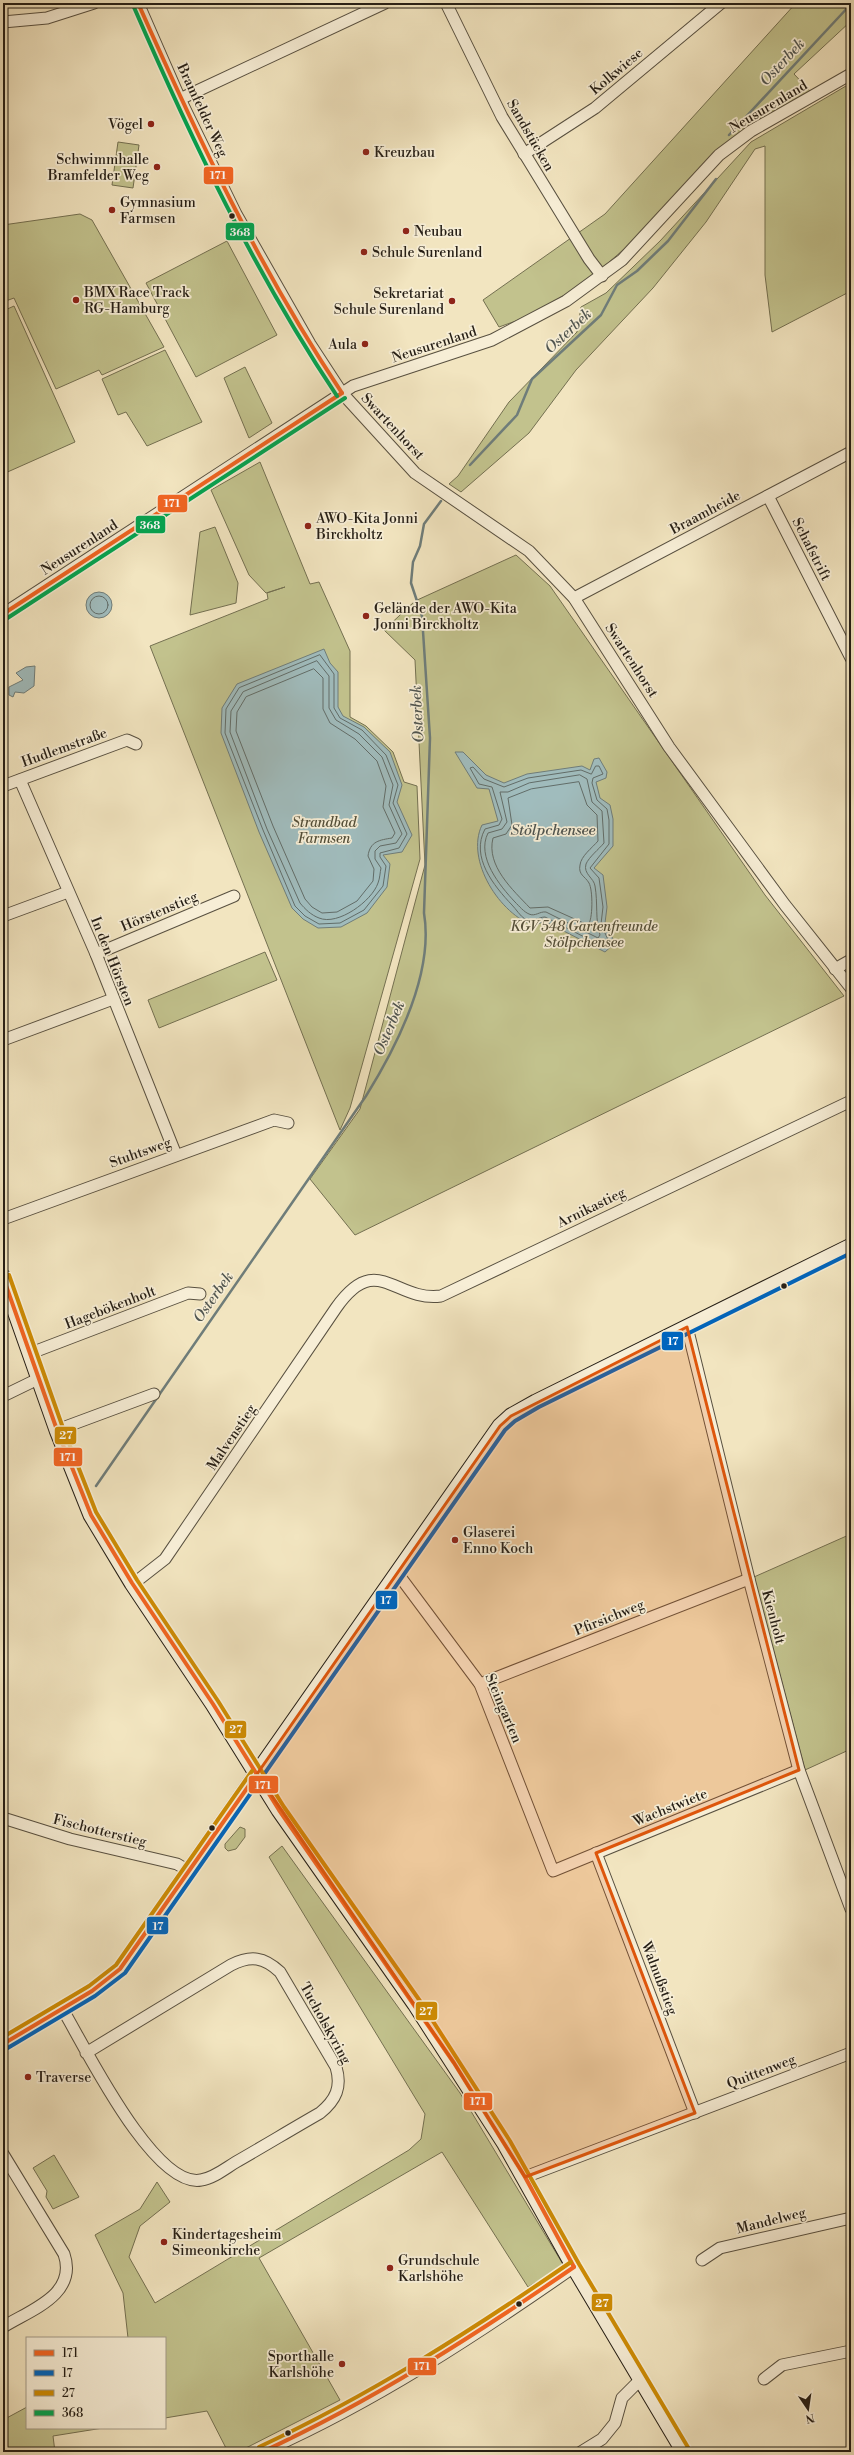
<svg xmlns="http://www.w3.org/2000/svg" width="854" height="2455" font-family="'Libre Bodoni',serif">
	<rect width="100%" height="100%" fill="#f2e5c0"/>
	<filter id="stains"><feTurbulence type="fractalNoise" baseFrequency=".005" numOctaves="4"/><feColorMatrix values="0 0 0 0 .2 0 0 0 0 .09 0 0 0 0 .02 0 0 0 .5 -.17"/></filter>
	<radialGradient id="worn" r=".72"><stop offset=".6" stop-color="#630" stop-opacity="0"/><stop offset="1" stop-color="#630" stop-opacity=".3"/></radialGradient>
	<g fill="#c2c28d" stroke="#747051">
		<polygon points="796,3 851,3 851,21 794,74 810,91 750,126 646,230 585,283 527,317 499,327 483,300 605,214"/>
		<polygon points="851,83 851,291 772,332 765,275 765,146 755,149 706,222 653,288 576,370 529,433 461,492 449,484 458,476 509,402 577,332 581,307 606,293 660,241 751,142"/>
		<polygon points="118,142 139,145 133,188 112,185"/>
		<polygon points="80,214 92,220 164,347 102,375 99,370 56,389 14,298 3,302 3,225"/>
		<polygon points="227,241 277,335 196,377 146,283"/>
		<polygon points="14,306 75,442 3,474 3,311"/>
		<polygon points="165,350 202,422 147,446 126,412 118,415 102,379"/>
		<polygon points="245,367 272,423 249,438 224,378"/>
		<polygon points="260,462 310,584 319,582 350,651 350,717 366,726 393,752 404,782 417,786 420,859 350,1108 340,1130 150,646 268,599 267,593 285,587 266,593 249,575 211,490"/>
		<polygon points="215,527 238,583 236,603 190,615 200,532"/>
		<polygon points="516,555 550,586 765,895 844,996 355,1235 310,1179 360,1109 425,865 415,660 384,630 415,601"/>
		<polygon points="265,952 277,980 159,1028 148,1000"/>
		<polygon points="851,1534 851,1749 805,1770 754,1577"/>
		<polygon points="240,1827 245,1829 245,1837 236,1849 228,1851 225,1848 225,1844"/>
		<polygon points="282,1846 460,2093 564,2266 528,2287 442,2152 259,2258 340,2400 242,2450 228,2452 207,2411 165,2418 165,2338 128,2338 123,2293 95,2235 140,2209 157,2182 170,2202 140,2226 129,2257 155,2303 409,2150 421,2139 425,2114 269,1857"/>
		<polygon points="54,2155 79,2197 53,2209 46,2197 47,2191 33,2168"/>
		<polygon points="27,2407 27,2428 103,2428 53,2436 55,2452 3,2452 3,2420"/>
	</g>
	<g fill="#a0bcbd" stroke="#6f7d7a">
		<circle cx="99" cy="605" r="13"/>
		<polygon points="324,649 330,663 338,672 338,707 343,716 364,727 390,752 402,785 397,802 412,835 402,852 383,855 390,864 387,887 367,913 341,927 318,928 303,919 292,908 259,832 221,733 222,708 237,684"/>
		<polygon points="35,666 34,686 24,693 15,692 13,697 9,695 9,687 23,680 16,673 26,667"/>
		<path d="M463,752L486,775L504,783L527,774L582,766L590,770L594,759L599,758L607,772L606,778L596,782L600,798L610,805L613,819V846L594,868L603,875L607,907L605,923L615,943L605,952L544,921L535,926C500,915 465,860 482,825L498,821L489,789L477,788L455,752Z"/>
	</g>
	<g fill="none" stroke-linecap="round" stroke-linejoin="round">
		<g stroke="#626d69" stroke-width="1">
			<circle cx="99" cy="605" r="9"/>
			<polygon points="320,655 334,674 334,708 340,718 362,730 386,755 398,785 393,803 407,834 399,848 380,853 380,857 386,866 383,886 364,910 340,923 319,924 305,916 295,906 263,830 225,733 226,709 239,688"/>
			<path d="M317,661L329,676V708L336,720L359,734L382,757L393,785L389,805L402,834L396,843L380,846L375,851V859L381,868C380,872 380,878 378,883C372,901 338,926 319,918C311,915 305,909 300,903L267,829L230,732L231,711L243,692Z"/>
			<path d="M314,669L323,678V709L330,723L355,739L377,761L386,786L383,807L395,833L392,838C380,840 370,841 368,856L374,869L373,881L357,901L337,912L322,913L312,907L305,899L273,826L236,731L237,712L246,697Z"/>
			<path d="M596,766H599L603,774L593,778L592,783L597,800L607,809L609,820V844L590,868L599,878L603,907L601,924L609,942L604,947L545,917C538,917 534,923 525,919C520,916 516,909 512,905C494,886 470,857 485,829L499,825L502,819L492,787L479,784L470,768L473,767L484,779L504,787L528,778L581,770L591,774Z"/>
			<path d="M580,775L587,779L592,802L602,811L604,843C599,849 589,857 586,864C583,874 594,878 595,886C598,903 595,920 600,935L598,938L546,912C540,911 535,917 529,914C524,912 519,906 515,902C500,886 476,857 488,833L502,829L507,822L500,792H508L529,783Z"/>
			<path d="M579,782L587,805L597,815L598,841C592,848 581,856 580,865C578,875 585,876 589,883C593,890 593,920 588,925L548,907L530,908C513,890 486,866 493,838L506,834L512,825L508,798L531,789Z"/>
		</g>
		<g stroke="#6f7d7a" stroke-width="2.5">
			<polyline points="729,135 851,4"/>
			<polyline points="470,465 517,415 532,379 601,315 617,285 637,271 668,241 716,179"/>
			<path d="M96,1486L366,1096C397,1046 434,973 424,913L430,738L422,616L411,583L413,562L420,546L424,524L441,501"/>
		</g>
		<defs>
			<g id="street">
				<polyline points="138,3 180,99 236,214 310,344 342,393 415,473 529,551 574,598 669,747 785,905 851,988"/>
				<polyline points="446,3 502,117 589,259 602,276"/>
				<polyline points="3,22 47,18 94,3"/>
				<polyline points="180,99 385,3"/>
				<polyline points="524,154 595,108 721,3"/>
				<polyline points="768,496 851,658"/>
				<polyline points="574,598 851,452"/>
				<polyline points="3,614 353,386 492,340 566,301 622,260 719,155 751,131 851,74"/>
				<polyline points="20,780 96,954 176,1155"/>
				<polyline points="3,786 127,740 136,744"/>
				<polyline points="3,916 68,892"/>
				<polyline points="96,954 234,896"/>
				<polyline points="835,969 851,960"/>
				<polyline points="3,1040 113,999"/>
				<polyline points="3,1219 274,1120 288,1123"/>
				<polyline points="687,1327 749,1579 799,1770 851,1909"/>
				<polyline points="31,1353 188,1293 200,1294"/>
				<polyline points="3,1396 40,1378"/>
				<polyline points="57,1430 154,1394"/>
				<polyline points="398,1574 480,1684 553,1871 799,1770"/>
				<path d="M133,1584L165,1559L336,1308C377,1250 394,1302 441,1296L851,1101"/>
				<polyline points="480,1684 749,1579"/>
				<polyline points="3,1818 70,1839 177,1864 189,1871"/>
				<polyline points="596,1853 695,2113"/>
				<path d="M63,2010C84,2045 154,2189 201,2180C214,2178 226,2168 236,2162C264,2146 292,2129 320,2113C336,2100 342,2087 336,2067L280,1972C264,1957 251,1955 231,1965L86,2053"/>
				<path d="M3,2154L64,2254C78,2295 30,2310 3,2327"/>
				<polyline points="525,2177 851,2053"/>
				<polyline points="702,2260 720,2248 851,2218"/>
				<polyline points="764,2379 782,2365 851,2351"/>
				<path d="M262,2452C373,2403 475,2336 574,2267"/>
				<polyline points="581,2452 602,2439 615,2423 622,2398 641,2379"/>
			</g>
			<g id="secondary">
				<polyline points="3,1277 57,1430 91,1515 132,1583 213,1704 279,1810 415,2004 505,2144 574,2267 684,2452"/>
				<polyline points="3,2044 92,1991 120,1969 500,1426 511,1416 536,1402 851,1246"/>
			</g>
		</defs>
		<use href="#street" stroke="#585040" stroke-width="13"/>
		<use href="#secondary" stroke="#251e15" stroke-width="17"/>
		<use href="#street" stroke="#f7eed6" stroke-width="11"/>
		<use href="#secondary" stroke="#f7eed6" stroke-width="15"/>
		<defs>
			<g id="bus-1">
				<path d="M138,3C198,138 260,270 342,393"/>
				<polyline points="3,614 342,393"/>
				<polyline points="3,1277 57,1430 91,1515 132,1583 213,1704 279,1810 454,2063 525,2177 574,2267"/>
				<polyline points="3,2044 92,1991 120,1969 257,1774"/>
				<path d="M262,2452C372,2401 474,2336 574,2267"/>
			</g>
			<polyline id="bus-2" points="6,2049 95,1996 125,1973 505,1430 515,1421 539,1407 851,1253"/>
			<g id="bus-3">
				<polyline points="9,1275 63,1428 96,1512 137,1580 218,1701 284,1807 420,2001 510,2141 579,2264 689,2449"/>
				<polyline points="3,2037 89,1986 116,1965 252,1771"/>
				<path d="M259,2447C370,2395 471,2331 571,2262"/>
			</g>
			<g id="bus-4">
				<path d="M133,5C192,141 255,273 337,396"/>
				<polyline points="6,619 345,398"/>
			</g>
		</defs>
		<use href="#bus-1" stroke="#f7eed6" stroke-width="7"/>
		<use href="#bus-2" stroke="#f7eed6" stroke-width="7"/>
		<use href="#bus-3" stroke="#f7eed6" stroke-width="7"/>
		<use href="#bus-4" stroke="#f7eed6" stroke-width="7"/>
		<use href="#bus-1" stroke="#f26522" stroke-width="4"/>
		<use href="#bus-2" stroke="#0065bd" stroke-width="4"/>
		<use href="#bus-3" stroke="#cd8b04" stroke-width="4"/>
		<use href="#bus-4" stroke="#00a651" stroke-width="4"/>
	</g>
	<path fill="#de560c" fill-opacity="0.2" stroke="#de560c" stroke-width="3" stroke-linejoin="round" d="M687,1327L799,1770L596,1853L695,2113L525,2177L454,2063L257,1774L500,1426L511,1416Z"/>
	<g fill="#8f2418" stroke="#f7eed6" stroke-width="1.5">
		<circle cx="151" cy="124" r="4"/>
		<circle cx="366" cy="152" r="4"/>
		<circle cx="157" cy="167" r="4"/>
		<circle cx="112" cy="210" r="4"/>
		<circle cx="406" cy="231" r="4"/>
		<circle cx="364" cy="252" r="4"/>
		<circle cx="76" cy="300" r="4"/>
		<circle cx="452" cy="301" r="4"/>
		<circle cx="365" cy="344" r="4"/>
		<circle cx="308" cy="526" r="4"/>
		<circle cx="366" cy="616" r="4"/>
		<circle cx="455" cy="1540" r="4"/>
		<circle cx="28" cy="2077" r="4"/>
		<circle cx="164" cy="2242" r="4"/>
		<circle cx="390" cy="2268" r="4"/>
		<circle cx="342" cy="2364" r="4"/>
	</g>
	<g fill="#251e15" stroke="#f7eed6" stroke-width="1.5">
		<circle cx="232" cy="216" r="3.5"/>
		<circle cx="784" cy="1286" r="3.5"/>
		<circle cx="212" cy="1828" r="3.5"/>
		<circle cx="519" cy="2304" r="3.5"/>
		<circle cx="288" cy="2433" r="3.5"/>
	</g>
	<g text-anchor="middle" stroke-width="3.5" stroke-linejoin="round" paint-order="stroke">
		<g font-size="14" fill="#251e15" stroke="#f7eed6">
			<text transform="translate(616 71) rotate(-40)" y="5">Kolkwiese</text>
			<text transform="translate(768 106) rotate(-31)" y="5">Neusurenland</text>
			<text transform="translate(203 110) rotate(65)" y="5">Bramfelder Weg</text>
			<text transform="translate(531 135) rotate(60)" y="5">Sandstücken</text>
			<text transform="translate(434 344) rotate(-18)" y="5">Neusurenland</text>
			<text transform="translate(393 426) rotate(47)" y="5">Swartenhorst</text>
			<text transform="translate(705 512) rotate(-28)" y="5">Braamheide</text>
			<text transform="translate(79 547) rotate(-33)" y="5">Neusurenland</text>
			<text transform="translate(812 549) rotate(63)" y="5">Schafstrift</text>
			<text transform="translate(632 660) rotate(57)" y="5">Swartenhorst</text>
			<text transform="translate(64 747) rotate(-20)" y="5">Hudlemstraße</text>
			<text transform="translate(159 911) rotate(-23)" y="5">Hörstenstieg</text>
			<text transform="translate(113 961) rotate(68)" y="5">In den Hörsten</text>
			<text transform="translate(140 1152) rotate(-20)" y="5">Stuhtsweg</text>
			<text transform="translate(591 1207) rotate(-26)" y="5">Arnikastieg</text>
			<text transform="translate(110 1307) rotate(-21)" y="5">Hagebökenholt</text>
			<text transform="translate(231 1437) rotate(-56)" y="5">Malvenstieg</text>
			<text transform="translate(609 1617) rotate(-22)" y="5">Pfirsichweg</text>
			<text transform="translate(774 1617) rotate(75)" y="5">Kienholt</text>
			<text transform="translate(504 1708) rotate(67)" y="5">Steingarten</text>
			<text transform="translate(670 1807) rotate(-22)" y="5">Wachstwiete</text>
			<text transform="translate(100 1830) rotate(14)" y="5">Fischotterstieg</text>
			<text transform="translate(660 1978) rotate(69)" y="5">Walnußstieg</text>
			<text transform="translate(326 2023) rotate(61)" y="5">Tucholskyring</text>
			<text transform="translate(761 2071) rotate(-21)" y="5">Quittenweg</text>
			<text transform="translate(771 2220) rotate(-14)" y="5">Mandelweg</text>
		</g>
		<g font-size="14" fill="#251e15" stroke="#f7eed6" text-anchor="start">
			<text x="143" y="129" text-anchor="end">Vögel</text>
			<text x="374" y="157">Kreuzbau</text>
			<text x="149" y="164" text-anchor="end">Schwimmhalle<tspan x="149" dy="16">Bramfelder Weg</tspan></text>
			<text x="120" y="207">Gymnasium<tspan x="120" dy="16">Farmsen</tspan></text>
			<text x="414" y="236">Neubau</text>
			<text x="372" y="257">Schule Surenland</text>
			<text x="84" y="297">BMX Race Track<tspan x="84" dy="16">RG-Hamburg</tspan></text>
			<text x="444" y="298" text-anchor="end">Sekretariat<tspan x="444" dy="16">Schule Surenland</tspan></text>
			<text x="357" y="349" text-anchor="end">Aula</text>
			<text x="316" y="523">AWO-Kita Jonni<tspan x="316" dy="16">Birckholtz</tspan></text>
			<text x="374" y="613">Gelände der AWO-Kita<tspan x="374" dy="16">Jonni Birckholtz</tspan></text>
			<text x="463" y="1537">Glaserei<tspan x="463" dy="16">Enno Koch</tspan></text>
			<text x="36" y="2082">Traverse</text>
			<text x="172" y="2239">Kindertagesheim<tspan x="172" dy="16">Simeonkirche</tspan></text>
			<text x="398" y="2265">Grundschule<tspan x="398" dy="16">Karlshöhe</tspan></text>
			<text x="334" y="2361" text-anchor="end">Sporthalle<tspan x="334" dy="16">Karlshöhe</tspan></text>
		</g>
		<g font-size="14" font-style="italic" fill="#544f39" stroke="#f7eed6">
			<text x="324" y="827">Strandbad<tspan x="324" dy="16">Farmsen</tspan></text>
			<text x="584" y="931">KGV 548 Gartenfreunde<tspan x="584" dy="16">Stölpchensee</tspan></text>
		</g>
		<g font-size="15" font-style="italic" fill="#505550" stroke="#f7eed6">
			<text transform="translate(782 62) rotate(-47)" y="5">Osterbek</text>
			<text transform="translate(568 331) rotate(-43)" y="5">Osterbek</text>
			<text transform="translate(417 714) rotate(-93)" y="5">Osterbek</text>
			<text x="553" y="835">Stölpchensee</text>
			<text transform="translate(389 1028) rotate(-67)" y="5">Osterbek</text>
			<text transform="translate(213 1297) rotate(-55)" y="5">Osterbek</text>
		</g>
	</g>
	<g stroke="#f7eed6" stroke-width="1.5">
		<rect x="203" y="166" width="31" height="19" rx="4" fill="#f26522"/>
		<rect x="225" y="222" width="30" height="19" rx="4" fill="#00a651"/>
		<rect x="157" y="494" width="31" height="19" rx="4" fill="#f26522"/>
		<rect x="135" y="515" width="31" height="19" rx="4" fill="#00a651"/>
		<rect x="661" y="1331" width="23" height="20" rx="4" fill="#0065bd"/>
		<rect x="54" y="1426" width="23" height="19" rx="4" fill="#cd8b04"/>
		<rect x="53" y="1447" width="30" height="20" rx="4" fill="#f26522"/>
		<rect x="375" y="1590" width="23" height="20" rx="4" fill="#0065bd"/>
		<rect x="224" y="1720" width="23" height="19" rx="4" fill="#cd8b04"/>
		<rect x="248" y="1775" width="31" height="19" rx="4" fill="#f26522"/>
		<rect x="146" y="1916" width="23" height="19" rx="4" fill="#0065bd"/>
		<rect x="415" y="2001" width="23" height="20" rx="4" fill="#cd8b04"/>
		<rect x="463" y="2092" width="30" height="19" rx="4" fill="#f26522"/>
		<rect x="591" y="2293" width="22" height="19" rx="4" fill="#cd8b04"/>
		<rect x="407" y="2357" width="30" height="19" rx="4" fill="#f26522"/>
	</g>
	<g font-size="11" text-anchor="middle" font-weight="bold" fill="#fff">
		<text x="218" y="179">171</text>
		<text x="240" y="236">368</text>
		<text x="172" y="507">171</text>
		<text x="150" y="529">368</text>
		<text x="673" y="1345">17</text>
		<text x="66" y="1439">27</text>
		<text x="68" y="1461">171</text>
		<text x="386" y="1604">17</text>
		<text x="236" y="1733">27</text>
		<text x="263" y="1789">171</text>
		<text x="158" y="1930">17</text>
		<text x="426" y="2015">27</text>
		<text x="478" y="2105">171</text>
		<text x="602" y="2307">27</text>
		<text x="422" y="2370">171</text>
	</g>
	<rect width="854" height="2455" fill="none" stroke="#f2e5c0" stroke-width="16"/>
	<rect x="4" y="4" width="846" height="2447" fill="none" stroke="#251e15" stroke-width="2"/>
	<rect x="8" y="8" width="838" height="2439" fill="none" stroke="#251e15"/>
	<rect x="26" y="2337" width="140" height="92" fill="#f7eed6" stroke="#a39b89"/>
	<rect x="34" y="2350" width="20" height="6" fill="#f26522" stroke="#a39b89"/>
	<text x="62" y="2357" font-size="12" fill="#251e15">171</text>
	<rect x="34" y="2370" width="20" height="6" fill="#0065bd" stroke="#a39b89"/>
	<text x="62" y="2377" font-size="12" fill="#251e15">17</text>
	<rect x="34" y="2390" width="20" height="6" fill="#cd8b04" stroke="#a39b89"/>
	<text x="62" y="2397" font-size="12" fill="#251e15">27</text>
	<rect x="34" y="2410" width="20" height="6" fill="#00a651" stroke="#a39b89"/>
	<text x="62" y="2417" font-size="12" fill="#251e15">368</text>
	<g transform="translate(808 2409) rotate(167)" stroke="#f7eed6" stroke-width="3" paint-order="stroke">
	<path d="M0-3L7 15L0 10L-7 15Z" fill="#251e15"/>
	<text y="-6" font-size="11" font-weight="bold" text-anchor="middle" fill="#251e15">N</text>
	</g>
	<rect width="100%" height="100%" filter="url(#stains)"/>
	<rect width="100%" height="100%" fill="url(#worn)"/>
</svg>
